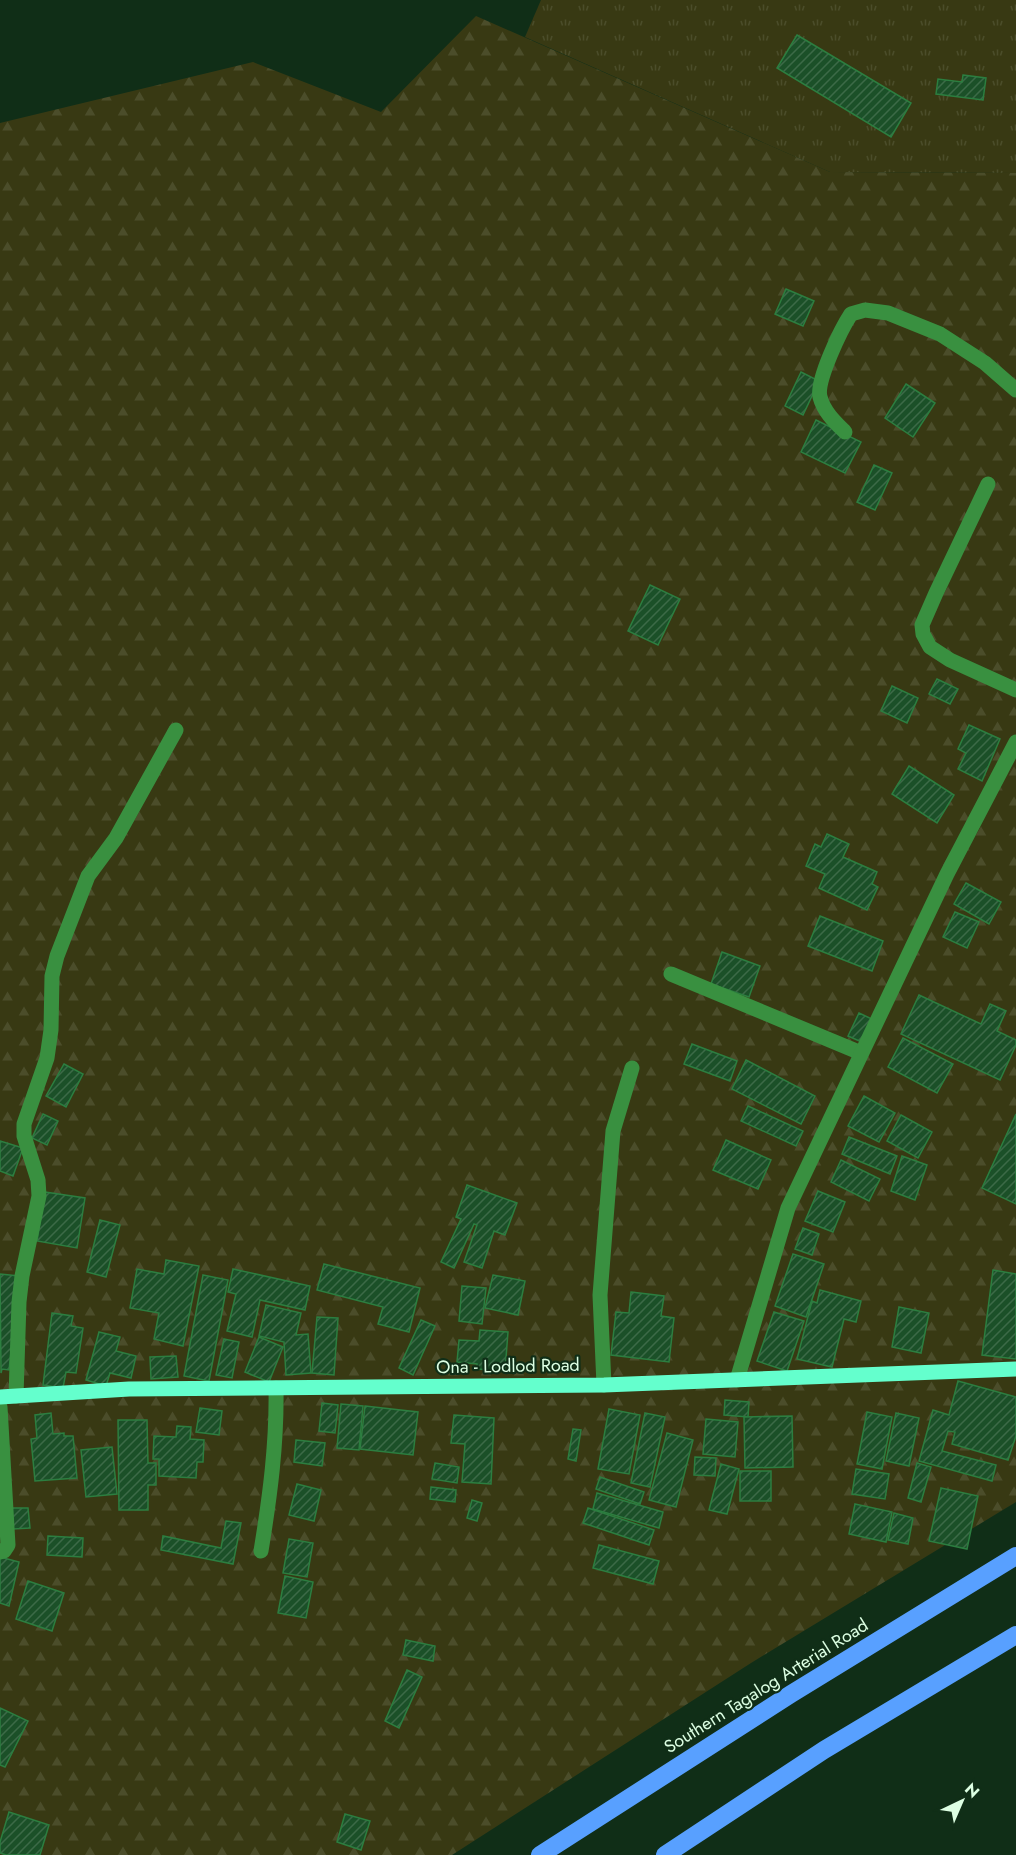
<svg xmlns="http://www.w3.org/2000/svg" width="1016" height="1855" font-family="Jost,sans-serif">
	<defs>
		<pattern id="grass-tufts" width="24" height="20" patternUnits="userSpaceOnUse" patternTransform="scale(1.5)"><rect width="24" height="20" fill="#383913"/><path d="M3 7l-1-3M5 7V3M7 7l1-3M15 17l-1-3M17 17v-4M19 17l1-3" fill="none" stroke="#4b4d2a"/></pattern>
		<pattern id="forest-firs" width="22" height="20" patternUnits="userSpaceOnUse" patternTransform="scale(1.5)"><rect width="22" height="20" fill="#383913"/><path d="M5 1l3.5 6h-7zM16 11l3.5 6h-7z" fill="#4b4d2a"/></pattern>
		<pattern id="building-hatch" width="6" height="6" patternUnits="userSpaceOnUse" patternTransform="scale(1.5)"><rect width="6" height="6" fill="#1b5028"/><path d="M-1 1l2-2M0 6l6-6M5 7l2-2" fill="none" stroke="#3c6a47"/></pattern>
	</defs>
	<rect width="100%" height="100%" fill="#102e17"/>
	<polygon fill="url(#grass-tufts)" points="541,0 1016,0 1016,173 830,172 525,37"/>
	<polygon fill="url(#forest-firs)" points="476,16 830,172 1016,173 1016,1502 751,1663 452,1855 0,1855 0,123 253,62 381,112"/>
	<g fill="url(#building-hatch)" stroke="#2c7e40" stroke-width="1.5">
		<polygon points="797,35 911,103 891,137 777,68"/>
		<polygon points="963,75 986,78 983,100 936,94 938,79 962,82"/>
		<polygon points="786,289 814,301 803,326 775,314"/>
		<polygon points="801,372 819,381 803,415 785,406"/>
		<polygon points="906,384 935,403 913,437 885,418"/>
		<polygon points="816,420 861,442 845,473 801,452"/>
		<polygon points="874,465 892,473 875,510 857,502"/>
		<polygon points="650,585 680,599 658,645 628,631"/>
		<polygon points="937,679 958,689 950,704 929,694"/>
		<polygon points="892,686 918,698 907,723 881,711"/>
		<polygon points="969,725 1000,739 982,781 958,769 966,753 958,749"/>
		<polygon points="909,766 954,795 937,823 892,794"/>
		<polygon points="827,834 849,844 843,857 877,872 872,884 878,887 867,910 819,888 825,874 806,866 815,844 821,847"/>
		<polygon points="966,883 1001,902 989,924 954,904"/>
		<polygon points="955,912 979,922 967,948 943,937"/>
		<polygon points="820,916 883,941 872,971 808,946"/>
		<polygon points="722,952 760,966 749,997 711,984"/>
		<polygon points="919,995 981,1024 990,1004 1006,1011 997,1031 1016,1040 1016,1045 1000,1080 901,1034"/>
		<polygon points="859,1013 874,1020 864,1043 848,1036"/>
		<polygon points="903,1038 953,1064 937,1093 888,1067"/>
		<polygon points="692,1044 737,1061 730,1081 684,1064"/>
		<polygon points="746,1060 815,1096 801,1124 732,1089"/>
		<polygon points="64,1064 83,1074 66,1107 46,1096"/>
		<polygon points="864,1096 895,1113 879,1142 848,1126"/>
		<polygon points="748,1106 803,1131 796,1146 741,1121"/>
		<polygon points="43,1114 58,1121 47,1145 32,1138"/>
		<polygon points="1016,1114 1016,1204 982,1188"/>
		<polygon points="901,1115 932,1132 918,1158 887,1141"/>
		<polygon points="849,1137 897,1156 890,1174 842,1154"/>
		<polygon points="726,1140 771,1160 758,1189 713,1170"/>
		<polygon points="0,1141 23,1148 13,1176 0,1171"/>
		<polygon points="902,1156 927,1165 915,1200 891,1191"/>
		<polygon points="841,1160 880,1179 869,1201 831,1182"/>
		<polygon points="467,1185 517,1203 505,1235 494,1231 482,1268 464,1262 477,1225 474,1224 454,1268 441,1262 461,1219 456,1217"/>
		<polygon points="818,1191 845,1202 833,1232 805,1221"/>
		<polygon points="45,1192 85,1198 77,1248 37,1241"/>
		<polygon points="100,1220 120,1225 106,1277 87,1272"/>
		<polygon points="803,1228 819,1234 812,1255 795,1249"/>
		<polygon points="793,1254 824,1264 806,1317 775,1306"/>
		<polygon points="166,1260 199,1266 183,1346 154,1339 159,1313 130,1308 137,1269 164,1274"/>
		<polygon points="324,1264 420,1288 409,1332 378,1324 383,1307 317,1290"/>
		<polygon points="233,1269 310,1286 305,1310 260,1300 252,1337 227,1331 236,1294 228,1292"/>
		<polygon points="993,1270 1016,1274 1016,1359 982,1355"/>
		<polygon points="0,1274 19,1276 9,1370 2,1369 1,1373"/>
		<polygon points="203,1275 228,1280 209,1381 184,1376"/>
		<polygon points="493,1275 525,1281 518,1315 485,1308"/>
		<polygon points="462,1286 486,1288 482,1324 459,1321"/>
		<polygon points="820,1290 861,1301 856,1322 844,1319 832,1367 797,1359 812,1301 817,1303"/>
		<polygon points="631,1292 664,1296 661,1316 674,1318 669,1362 611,1355 616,1312 629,1313"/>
		<polygon points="266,1305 301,1313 296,1335 308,1334 311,1373 286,1375 284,1342 259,1336"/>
		<polygon points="899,1307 929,1313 921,1353 892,1347"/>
		<polygon points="774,1312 804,1321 787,1371 757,1361"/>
		<polygon points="52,1313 73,1316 71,1326 83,1328 76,1373 66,1372 63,1388 43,1385"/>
		<polygon points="317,1317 338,1318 334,1375 312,1373"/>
		<polygon points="421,1320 435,1326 413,1375 399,1368"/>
		<polygon points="480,1330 508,1332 505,1371 477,1369 477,1364 457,1362 459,1340 479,1341"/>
		<polygon points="99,1332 120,1337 116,1351 136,1356 131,1378 110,1373 106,1386 86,1380"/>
		<polygon points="259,1337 283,1347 269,1382 245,1372"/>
		<polygon points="224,1339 239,1342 232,1378 216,1375"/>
		<polygon points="176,1356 178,1377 151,1379 150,1357"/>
		<polygon points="958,1381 1016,1397 1016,1436 1008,1460 952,1444 955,1432 948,1431 942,1451 996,1465 992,1481 919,1461 933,1410 949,1415"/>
		<polygon points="725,1400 749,1402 748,1417 724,1415"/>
		<polygon points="322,1403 338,1405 335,1433 319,1431"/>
		<polygon points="341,1404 363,1406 359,1450 337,1448"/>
		<polygon points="365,1406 418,1412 413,1455 360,1449"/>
		<polygon points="200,1408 222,1411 219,1435 196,1432"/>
		<polygon points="609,1409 640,1415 629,1474 598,1469"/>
		<polygon points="867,1412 892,1417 882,1469 857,1464"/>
		<polygon points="51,1413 53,1434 64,1433 64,1436 73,1436 77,1478 35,1481 31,1439 37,1438 35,1415"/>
		<polygon points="645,1413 665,1417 650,1487 631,1483"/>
		<polygon points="896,1413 919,1418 909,1466 886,1461"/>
		<polygon points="454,1415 494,1418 491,1484 462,1482 465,1444 451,1443"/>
		<polygon points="792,1416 793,1467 745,1468 744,1417"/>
		<polygon points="706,1419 738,1422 735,1457 703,1454"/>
		<polygon points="118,1420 147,1420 148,1463 156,1463 156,1485 148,1485 148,1510 119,1510"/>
		<polygon points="177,1426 191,1427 190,1439 204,1440 203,1462 197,1462 196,1478 159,1476 159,1459 153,1459 154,1436 176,1437"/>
		<polygon points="573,1429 581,1430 576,1461 568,1459"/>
		<polygon points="667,1433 693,1440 676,1507 649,1500"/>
		<polygon points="296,1440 325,1443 322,1466 294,1462"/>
		<polygon points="112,1447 117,1494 86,1497 81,1450"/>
		<polygon points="695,1457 716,1458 715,1476 694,1475"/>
		<polygon points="435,1463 459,1467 457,1483 432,1479"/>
		<polygon points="917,1463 931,1467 921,1502 908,1498"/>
		<polygon points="721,1464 739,1469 727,1514 709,1510"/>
		<polygon points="856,1469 889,1474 885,1499 852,1494"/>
		<rect x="740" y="1471" width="31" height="30"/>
		<polygon points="600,1477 644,1492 640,1504 596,1489"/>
		<polygon points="297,1484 321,1490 314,1521 289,1515"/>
		<polygon points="431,1487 456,1490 455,1502 430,1499"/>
		<polygon points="941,1488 978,1496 967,1549 929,1541"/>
		<polygon points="597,1493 663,1512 659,1528 593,1509"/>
		<polygon points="472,1500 482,1503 477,1521 467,1518"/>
		<polygon points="855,1504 892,1512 886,1542 849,1534"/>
		<polygon points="12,1508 28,1508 30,1528 13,1529"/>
		<polygon points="588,1508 654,1530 649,1545 583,1523"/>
		<polygon points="894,1513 913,1518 908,1544 888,1540"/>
		<polygon points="226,1521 241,1523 233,1564 161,1550 163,1536 221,1548"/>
		<polygon points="48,1536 83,1538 82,1557 47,1555"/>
		<polygon points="289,1539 313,1543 307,1577 283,1573"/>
		<polygon points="599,1545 659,1561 653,1584 593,1568"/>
		<polygon points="0,1557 19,1562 9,1606 0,1603"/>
		<polygon points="285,1576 313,1582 306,1618 278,1613"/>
		<polygon points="28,1581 64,1593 52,1631 16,1619"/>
		<polygon points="406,1640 435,1646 433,1661 403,1655"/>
		<polygon points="407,1670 422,1677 399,1728 385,1721"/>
		<polygon points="0,1708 28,1721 5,1767 0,1765"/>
		<polygon points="9,1812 49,1825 40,1855 6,1855 0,1853 0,1842"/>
		<polygon points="345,1814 370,1821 361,1850 337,1842"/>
	</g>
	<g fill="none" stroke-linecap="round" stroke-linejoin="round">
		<g stroke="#399040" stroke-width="15">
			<path d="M845,432C835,422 824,412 820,397C816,381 841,329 851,314L865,310L888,313L940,334L985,363L1016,390"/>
			<polyline points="988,484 936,593 922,625 923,634 930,647 950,660 1016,690"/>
			<polyline points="671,974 861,1053"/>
			<polyline points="737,1380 788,1208 947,874 1016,742"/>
			<polyline points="604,1385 600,1295 613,1131 632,1068"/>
			<polyline points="16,1396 19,1302 22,1276 39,1196 38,1180 24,1136 24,1124 47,1058 51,1030 52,976 57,956 88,876 116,838 176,730"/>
			<polyline points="0,1407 8,1545 4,1551 0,1552"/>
			<path d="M261,1551C270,1496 277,1443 276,1388"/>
		</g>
		<polyline stroke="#64ffcd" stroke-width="15" points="0,1397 129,1389 604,1385 1016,1369"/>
		<g stroke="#58a0ff" stroke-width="18">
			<polyline points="540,1855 791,1694 1016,1556"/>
			<polyline points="665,1855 824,1750 1016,1635"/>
		</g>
	</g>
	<g text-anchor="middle" stroke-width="4.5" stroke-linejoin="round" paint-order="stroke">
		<g font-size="18" fill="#ddffe3" stroke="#102e17">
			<text transform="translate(508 1366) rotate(-1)" y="6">Ona - Lodlod Road</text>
			<text transform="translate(766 1686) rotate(-32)" y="6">Southern Tagalog Arterial Road</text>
		</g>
	</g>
	<g transform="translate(962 1801) rotate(44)" stroke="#102e17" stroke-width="4.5" paint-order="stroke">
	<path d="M0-4.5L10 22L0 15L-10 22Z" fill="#ddffe3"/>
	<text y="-9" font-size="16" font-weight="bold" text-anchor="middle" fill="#ddffe3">N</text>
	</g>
</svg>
